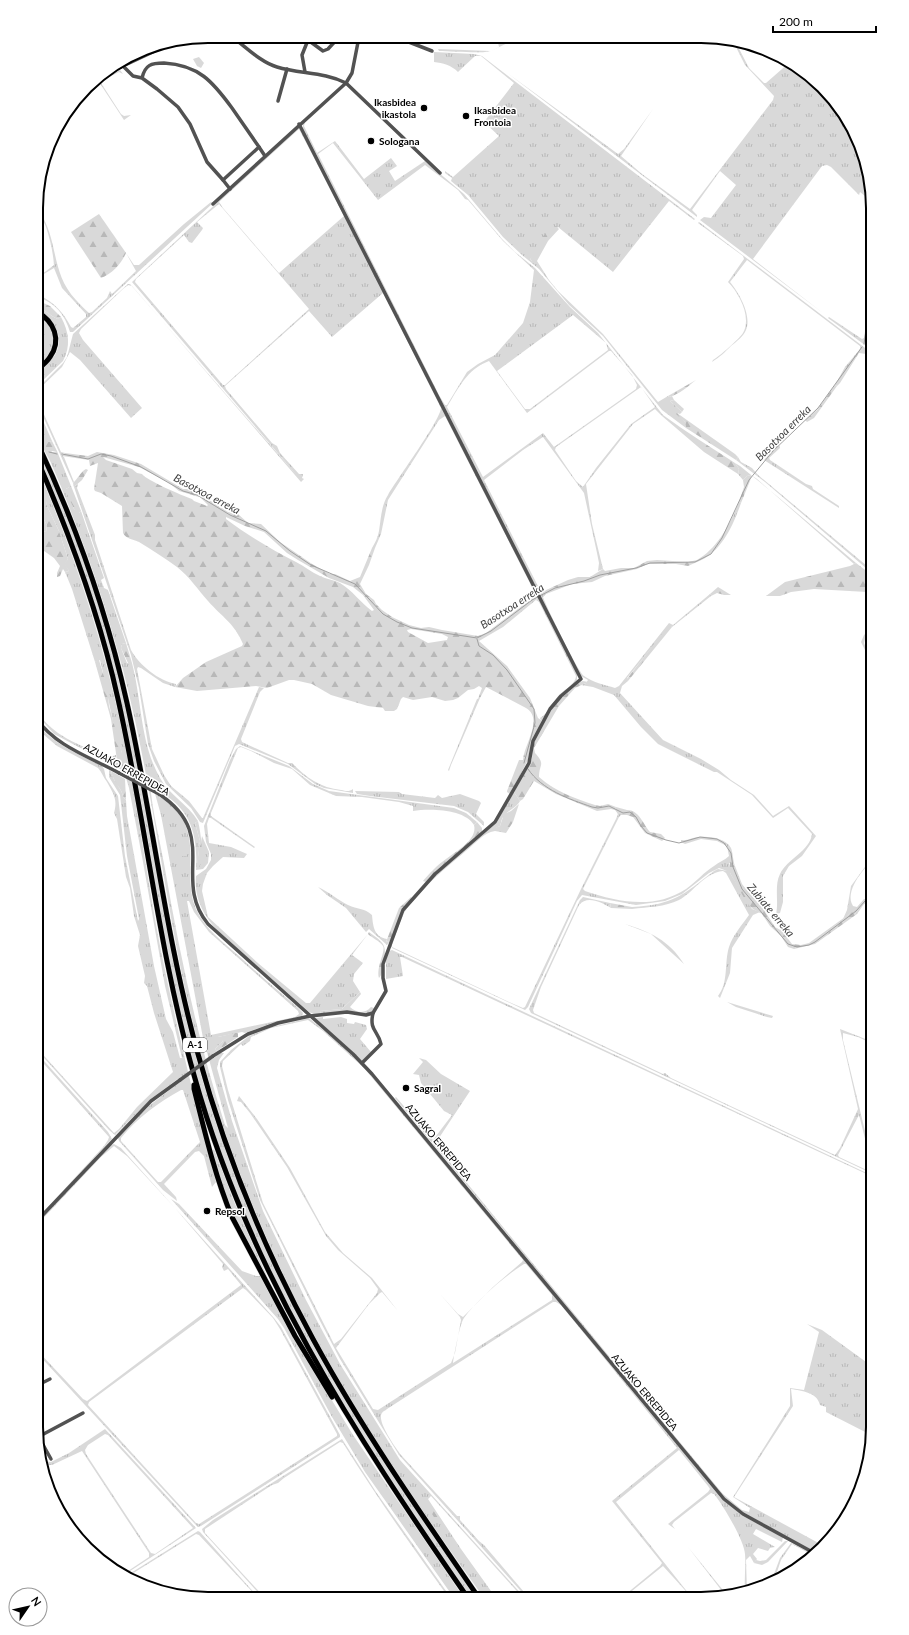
<svg xmlns="http://www.w3.org/2000/svg" width="909" height="1635" font-family="Lato,sans-serif">
	<defs>
		<pattern id="grass-tufts" width="24" height="20" patternUnits="userSpaceOnUse"><rect width="24" height="20" fill="#d9d9d9"/><path d="M3 7l-1-3M5 7V3M7 7l1-3M15 17l-1-3M17 17v-4M19 17l1-3" fill="none" stroke="#b8b8b8"/></pattern>
		<pattern id="forest-firs" width="22" height="20" patternUnits="userSpaceOnUse"><rect width="22" height="20" fill="#d9d9d9"/><path d="M5 1l3.5 6h-7zM16 11l3.5 6h-7z" fill="#b8b8b8"/></pattern>
		<pattern id="park-crowns" width="20" height="18" patternUnits="userSpaceOnUse"><rect width="20" height="18" fill="#d9d9d9"/><path d="M2 6a3 3 0 1 1 6 0M12 15a3 3 0 1 1 6 0" fill="none" stroke="#b8b8b8"/></pattern>
	</defs>
	<rect width="100%" height="100%" fill="#fff"/>
	<g fill="url(#grass-tufts)" fill-rule="evenodd">
		<polygon points="497,38 518,38 489,52 499,47"/>
		<polygon points="732,39 734,39 749,68 764,83 766,83 790,62 814,78 844,112 864,152 871,196 865,196 860,192 859,195 831,167 827,165 822,166 753,259 823,313 700,220 704,217 711,218 736,185 720,171 692,210 697,215 697,217 506,72 618,154 624,149 653,109 621,156 642,174 690,209 773,100 774,96 745,65"/>
		<path d="M434,52L474,54L482,56L695,219L694,220L669,201L613,272L558,227L530,259L532,261H537L549,280L558,291L603,334L658,402L668,396L669,397L672,396L674,400L670,401L682,412L680,414L677,413L685,422L686,428L662,410L603,336L569,305L539,269L522,255L503,237L468,195L451,181L452,178L445,173V171L453,177L499,136L484,122L514,83L481,56H475L458,72C451,65 443,63 434,62Z"/>
		<polygon points="120,70 123,74 119,72 101,81 101,83 121,114 124,116 131,115 124,120 99,82 88,87"/>
		<path d="M305,122L304,126L317,153L335,141L364,179L391,158L397,166L389,171L395,181L425,161L464,194L502,239L515,252L535,268L570,307L598,333L663,415L662,416L655,409L633,424L586,484L592,524L603,569L598,571L599,563L597,553L584,493L543,437L523,450L484,480L540,590L544,591L546,594L543,597C547,608 577,670 584,676C592,682 605,685 615,688L619,686L669,623L673,625L710,594L711,596L672,627L671,626L663,634L627,678L628,681L622,686L620,693L663,740L701,759L719,770L731,780L754,795L773,816L789,806L816,836L802,856L789,866L783,876V902L780,913L776,914C779,901 774,886 780,874C787,859 810,851 812,834L788,808L773,818L752,795L717,772H714L658,744L641,727L614,695L593,687L581,685L586,683L588,680L581,676L303,128V124ZM333,143L378,200L425,165L458,190L465,199L468,200L503,241L534,270L530,302L523,323L495,355L478,364L467,372L447,405H445L439,395L318,154ZM573,315L606,343L608,350L530,409H525L497,371ZM609,351H611L632,375L637,385L636,389L554,447L543,433L483,477L447,407C458,389 467,369 489,361L527,413ZM641,387L655,407L631,424L596,468L583,487L576,481L555,450L556,447Z"/>
		<path d="M298,127L300,128L577,674V680L565,691L542,722L540,718C549,713 553,701 560,694C566,689 576,683 576,676L539,602L536,600L537,599L535,593L445,416L439,420L388,500L381,534L375,548H372C375,543 378,537 379,531C381,519 381,506 388,495C397,479 440,421 441,408L383,293L332,337L309,311L225,386L226,389L272,443L277,446L280,453L299,474H303L302,478L304,479L301,482L132,286L128,285L123,289L81,329L79,333L83,340L142,408L131,418L80,360L70,352L62,367L37,391V389L63,363L67,357L73,334L128,284H130L299,478L132,282ZM299,129L344,216L279,273L223,208L219,202ZM219,204L309,309L225,385H223L135,282L136,279L184,235L189,242L192,243L202,230L203,228L197,222Z"/>
		<path d="M211,202L213,203L73,332H70C65,315 55,302 37,297V295H39C55,303 63,312 71,327L73,328L86,317V314L62,288L54,268L37,278L54,265C53,252 50,239 46,227C44,220 37,215 37,208C60,239 49,271 76,300C80,304 84,309 89,313L92,312L107,298L110,291L112,294L136,271L126,253L134,265H139L184,224Z"/>
		<path d="M699,222L873,354V357L866,354L859,353L840,383L837,386L835,385L845,367L860,349V346L747,260L730,282C739,293 752,315 746,330C743,337 737,341 731,346C725,352 720,357 712,362L713,360C721,355 738,340 743,333C752,317 739,293 728,282L744,259L743,256L698,223Z"/>
		<polygon points="873,302 873,310 867,340 873,340 873,341 868,343 868,345 873,351 828,318 829,317 862,339 864,338 868,311"/>
		<path d="M37,307C45,309 50,316 58,319L61,317C69,332 71,346 63,361L37,386V384L44,378L39,376L37,379V374C43,368 50,362 55,355C66,337 53,318 37,309Z"/>
		<path d="M37,314C50,322 58,337 52,352C50,357 41,364 37,368Z"/>
		<polygon points="37,399 61,452 65,453 62,454 62,456 64,457 74,482 73,483 37,403"/>
		<path d="M37,407L52,441L49,442L45,439L52,452L57,451L71,486L66,489L74,509L79,513L81,511L104,578L101,580L104,588L108,590L126,643L122,644L121,648L127,663H132C142,701 140,743 160,778C169,795 188,804 198,821L195,823L200,841L197,868L202,836L209,852L208,863L203,869L196,870C198,835 191,808 158,791L159,797C166,799 171,805 176,810C202,839 182,877 196,909C205,929 223,942 239,956C253,969 268,982 282,994C289,1000 297,1006 303,1013L302,1016L273,1023L245,1033L242,1032L218,1037L223,1041L215,1049L217,1051L211,1055L214,1058L220,1053H224L219,1060L217,1068L232,1121L263,1211L306,1300L340,1364L400,1460L525,1598H523L431,1496L428,1499L461,1549L496,1598H484C410,1495 337,1389 283,1274C248,1200 219,1123 198,1044C166,921 155,793 123,670C111,626 98,583 82,541C72,514 62,488 51,463C47,454 39,443 37,433C35,426 37,415 37,407ZM150,782L152,783L161,815L203,1038L228,1128L225,1125C198,1041 180,956 165,869C160,840 152,811 150,782ZM187,901H189L194,912L209,932L298,1011L299,1014L295,1017L211,1035Z"/>
		<path d="M37,447C46,468 56,489 65,510C92,578 113,649 128,720C153,838 167,959 201,1075C228,1167 265,1256 311,1341C360,1430 419,1514 476,1598H470C360,1440 252,1272 199,1084C190,1054 182,1024 175,994C156,899 144,802 122,707C103,619 73,536 37,454Z"/>
		<polygon points="768,455 770,460 806,484 812,486 813,489 839,506 839,508 764,460"/>
		<polygon points="738,457 741,462 752,468 758,475 873,571 873,574 765,482 736,460"/>
		<polygon points="735,463 740,466 778,497 856,563 854,564 757,479 751,475 747,476 743,480 738,474 739,469"/>
		<path d="M37,467C72,548 100,631 119,717C136,794 146,873 161,951C173,1010 187,1069 202,1128C206,1146 212,1164 216,1182L212,1187L204,1156L199,1151L195,1152L164,1184L176,1197L177,1201L163,1190L119,1141L118,1138L150,1105L180,1082L179,1078L152,1098L115,1135L109,1130L36,1049V1047L114,1133L119,1129L137,1107L173,1072L154,1013L147,986L144,983L145,976L138,946L140,935L134,916L130,888L126,877L117,819L114,813C118,799 113,793 107,782C103,777 102,772 98,768L57,746L37,729V723C53,744 78,754 102,766L104,769L106,778L118,796L125,856L138,921L139,919L127,856L120,795L109,777V770L111,771C113,779 116,783 120,789C123,793 122,797 126,800L127,816L154,966L166,1019L173,1032L180,1058H182L165,986L143,862L129,788L124,771L54,734L37,715V711C51,735 80,745 105,756H113L116,755L117,760L122,753C111,723 108,691 100,660L95,662L72,589L65,572L69,571L64,564L68,559L59,531L47,506L44,491L42,492L37,489ZM181,1090H183L200,1142L161,1182H158L121,1141V1138C137,1118 159,1102 181,1090Z"/>
		<path d="M78,484L77,488L95,535V540L131,650C139,665 159,681 176,684L175,687L163,683L141,668L138,667L137,669L152,749L164,775L171,786L189,801L202,818H203L259,687L264,688L260,692L241,739L242,742L288,763H292C305,777 321,788 341,790C346,791 349,792 353,789V793L324,788L315,784L288,764L239,744L235,746L203,823L200,822L191,808L166,784L154,761L148,744L139,688L131,655L74,487Z"/>
		<path d="M739,502L741,503C733,526 721,553 697,562V560C718,548 730,524 739,502Z"/>
		<polygon points="37,504 47,526 46,532 37,530"/>
		<polygon points="873,627 873,629 866,635 864,643 873,666 861,642 864,635"/>
		<polygon points="480,698 451,765 449,771 448,770 477,699"/>
		<path d="M240,746L289,766L313,784L329,791L454,808L466,813L477,822L474,825C465,809 430,808 413,811V806L399,802L362,797L336,796L310,785L292,769L274,763L251,751L241,747L238,748L211,813V816L255,847L254,848L211,818H209L207,824L209,843L231,847L247,854L244,858L223,857L213,866L207,873L203,884L202,891L208,917L259,964L306,1003H310L368,934L352,955L363,963L354,974L353,981L360,992L342,1009L320,1011L321,1014H314L309,1012L222,935C205,918 194,901 196,876L206,869L211,860V854L206,842L204,826L230,760L236,749Z"/>
		<polygon points="355,791 399,792 402,794 435,798 438,795 442,798 460,794 479,801 481,803 476,814 484,822 484,826 468,812 454,806 370,796 357,794"/>
		<path d="M514,792L520,801C516,809 505,811 502,819C501,821 501,824 500,826L496,828L495,831C483,833 476,843 467,850C446,868 418,890 404,913C398,923 395,934 392,945V947L509,1002L523,1008L525,1007L581,889L616,819L618,814L615,810L616,807L627,810V815H621L619,817L583,889L585,891C618,902 654,910 686,889C696,882 704,872 714,866C719,862 725,860 729,856L727,846L717,841L701,839L685,844L681,842V840C688,841 693,837 699,837C709,836 726,838 731,848C733,853 733,861 735,866L733,864L729,863L731,869L730,873L752,909L760,912L753,915L732,948L730,973L720,998L718,996C729,982 724,963 729,947C733,935 742,925 749,915L726,873L723,871C704,873 694,892 679,900C665,907 648,907 632,909V907C673,905 683,895 714,871L718,869L727,871L719,868L709,873L682,894L665,901L636,905L582,895L577,901L528,1007L525,1010L392,948L391,946L405,910L439,872L495,824Z"/>
		<path d="M873,856V859C863,870 844,891 853,906L857,907L864,899L873,900V904L871,902L864,904L857,914L852,912L843,919L847,910L851,886Z"/>
		<path d="M318,887C329,892 338,900 348,905C358,910 363,907 372,915C373,926 374,937 387,939L386,942L390,941L387,945L369,929L366,932L346,908L327,895Z"/>
		<path d="M583,897L610,903L611,908C601,902 587,895 579,905L541,987L533,1010L534,1013L663,1074L665,1073L671,1078L835,1155L840,1148L858,1109L840,1029L873,1042V1044L858,1037L843,1033V1040L873,1164V1170L859,1115L838,1155L839,1157L871,1172L873,1171V1174L531,1013L529,1009L580,900Z"/>
		<path d="M625,924C650,932 669,940 684,964L651,934Z"/>
		<polygon points="392,950 873,1176 873,1177 402,957 400,957 403,976 386,979 386,960 389,951"/>
		<polygon points="727,1002 773,1016 772,1018 767,1017 736,1007"/>
		<polygon points="323,1017 323,1019 341,1017 347,1019 347,1023 354,1024 355,1022 366,1025 367,1029 360,1039 371,1052 362,1061 316,1019 316,1018"/>
		<path d="M309,1018L353,1055L369,1072L720,1497L743,1516L783,1537L782,1542L756,1529L753,1534L775,1547L770,1548L768,1551L758,1548L753,1554L757,1559L754,1563L750,1556L746,1560L747,1591L745,1592C744,1579 746,1567 745,1554C744,1540 723,1505 714,1494L711,1493L674,1522L672,1525L675,1529L668,1524L708,1492L710,1489L708,1486L679,1450L616,1502L693,1599L663,1566L622,1599H620L660,1566L662,1563L612,1501L677,1448L561,1305L556,1302H553L387,1409C385,1411 383,1411 382,1413C376,1421 396,1448 401,1455L457,1516H460V1520L479,1541L484,1545L530,1599L527,1598L399,1455L340,1359L320,1321L260,1200L228,1100L220,1067V1062L231,1050L249,1036L272,1027ZM308,1020L323,1031L364,1068L523,1260L522,1262L493,1287L463,1317L458,1314L440,1294L460,1317L461,1320L455,1353L451,1363L378,1410L373,1409L336,1348L369,1304L380,1293L382,1292L398,1311L372,1278L343,1253L325,1232L290,1168L257,1119L239,1096L237,1101L241,1102L250,1113L287,1167L326,1236L338,1250L370,1278L378,1289L377,1293L341,1339L334,1344L263,1203L228,1090L222,1066L223,1061L241,1044L243,1046L250,1041L251,1037L271,1028ZM524,1264H526L552,1295V1300L453,1363C454,1355 460,1323 464,1318C477,1300 505,1276 524,1264Z"/>
		<polygon points="36,1052 108,1132 112,1139 36,1220 104,1146 108,1140 109,1137 36,1055"/>
		<path d="M419,1058L426,1060L441,1074L470,1091L435,1144L645,1400H649V1405L723,1494L742,1510L749,1512L750,1508L733,1497L790,1406V1388L804,1390L819,1332L807,1324L822,1330L873,1367V1436L826,1412V1407L820,1405C817,1392 802,1391 791,1389L793,1406L734,1497L824,1546L817,1553L739,1510L722,1495L395,1098L396,1097L433,1140L452,1115L444,1111L421,1083L419,1075L413,1074L423,1062Z"/>
		<path d="M114,1144L121,1148L274,1318L281,1327L340,1435V1437L201,1526L198,1527L195,1524L36,1352V1349L83,1399L87,1401L241,1285L228,1269L224,1271L222,1267L223,1264L175,1208L127,1156L114,1146L101,1157L36,1226V1223L111,1145ZM243,1288L246,1290L273,1318L280,1329L337,1434V1436L199,1524L196,1523L88,1405L89,1402Z"/>
		<polygon points="214,1149 235,1204 274,1292 229,1205 212,1151"/>
		<polygon points="171,1199 179,1204 242,1271 256,1276 260,1276 288,1328 353,1435 464,1598 454,1598 365,1472 332,1417 284,1328 278,1319"/>
		<path d="M105,1429L196,1528L124,1575H122L149,1557V1553L82,1451L52,1465H42V1461L51,1462L69,1453ZM105,1434L108,1435L193,1528L155,1554L151,1553L149,1550L86,1454L85,1450L88,1445Z"/>
		<path d="M342,1439L376,1492L451,1598H449C412,1547 376,1496 343,1443L340,1442L284,1478L278,1483L272,1485L205,1529V1533L265,1598H263L203,1532L202,1529L213,1520Z"/>
		<polygon points="198,1531 200,1532 259,1598 258,1598 199,1535 196,1534 127,1577 126,1576"/>
		<polygon points="791,1543 815,1555 814,1556 792,1544 781,1560 774,1581 771,1582 780,1558"/>
		<polygon points="688,1547 727,1595 725,1595"/>
	</g>
	<g fill="url(#forest-firs)" fill-rule="evenodd">
		<path d="M438,49L490,51C484,54 450,51 439,51Z"/>
		<path d="M99,214L126,253C121,264 112,274 101,278L71,232Z"/>
		<polygon points="556,226 559,229 548,241 537,261 532,261 530,259 544,235"/>
		<path d="M37,300L50,306L61,317L58,319C50,316 45,309 37,307Z"/>
		<path d="M696,380C687,387 680,394 669,397L668,396Z"/>
		<polygon points="835,385 837,386 814,418 807,422 805,420 817,410"/>
		<polygon points="674,400 684,409 682,412 670,401"/>
		<polygon points="677,413 735,454 738,457 736,460 686,428 685,422 676,414"/>
		<path d="M663,415C686,432 711,447 735,463L739,469L738,474L704,452L662,416Z"/>
		<polygon points="45,438 49,442 52,441 57,451 48,451 43,440"/>
		<polygon points="779,443 780,448 769,458 768,455"/>
		<path d="M97,452L114,455L141,464L183,489H189L200,495L199,497L179,491L168,482L139,467L103,457L106,460L132,469L137,473L142,474C146,480 183,496 192,499L194,501L207,506L208,505L201,498L203,496L228,512L238,514L248,523L261,524L280,542L312,564L330,574H335L350,581L360,577L372,548H375L369,565L360,584L366,594L374,600L376,604L382,610L392,617L409,625L421,628L429,627L442,630L478,636L486,633L535,596L537,599L503,627L479,641L507,666L530,698L538,718L541,720L542,722L531,743L528,760L510,794L507,792V791L519,760H523C524,744 544,719 526,708L486,687L480,698L478,699L482,688L479,686L474,689L468,690L458,698L453,700L445,701L432,697L413,700L403,697L401,699L397,709L394,711H385L383,708L368,706L331,695L312,684L294,680H289L267,688L256,686L197,691L175,687L183,678L206,662L242,646L243,644C235,624 222,617 208,601C198,590 190,577 177,567C165,558 152,550 139,542C133,539 126,539 123,533L122,506L101,493L95,491L94,489L98,463L90,466L89,460L62,456V455L65,453L88,456ZM226,517L245,526L264,532L287,553L298,560L329,578L353,587L363,595L374,610L372,611C361,603 352,590 340,583C334,580 326,579 320,576C311,572 304,566 296,562C272,550 247,535 226,519ZM411,629L442,634L448,637L447,640L428,643L408,632L407,630Z"/>
		<path d="M86,469L88,470L82,480L74,487L73,483C78,479 80,472 86,469Z"/>
		<polygon points="751,475 752,476 741,503 739,502 744,487 743,480 747,476"/>
		<polygon points="71,486 81,511 79,513 76,513 66,492 66,489"/>
		<polygon points="37,489 42,492 45,491 47,506 59,531 68,559 65,564 69,571 65,572 63,569 60,576 57,577 57,573 60,566 54,558 37,546 37,530 46,532 47,526 37,504"/>
		<polygon points="657,560 688,562 697,560 697,562 688,566 676,564 647,564 637,569 605,576 592,582 572,584 546,594 544,591 568,580 578,577 590,577 603,569 605,571 621,568 634,568 647,561"/>
		<polygon points="856,563 873,576 873,587 867,592 814,589 791,592 780,596 766,596 785,582 850,566"/>
		<polygon points="718,587 731,595 724,595 717,593 711,596 710,594"/>
		<polygon points="671,625 672,627 628,681 626,680 663,633"/>
		<polygon points="126,643 132,663 128,663 121,648 122,644"/>
		<polygon points="98,660 99,660 107,686 109,706 122,753 121,761 117,760 111,719 95,662"/>
		<path d="M583,681L588,682L575,688L559,706L534,748L535,753C546,765 539,764 539,777C556,792 574,798 595,805L600,806L608,804L616,807L615,810L611,809L597,811L556,794L534,781L523,799L520,801L514,792L529,765L532,759L533,742L550,712L559,700L580,682Z"/>
		<path d="M111,771L125,779L126,800C122,797 123,793 120,789C116,783 113,779 111,771Z"/>
		<polygon points="519,804 513,822 506,833 495,831 495,828 500,826 504,814 511,811"/>
		<path d="M627,810C639,810 643,824 650,832L661,834L665,838L662,841L645,833L633,817L627,815Z"/>
		<path d="M198,821C201,834 204,855 199,868H197V865L200,841L195,823Z"/>
		<path d="M477,822L482,828V832L426,882L423,881C429,874 437,865 446,859C455,852 478,840 474,825Z"/>
		<polygon points="180,848 187,849 186,856 174,856 173,851 175,849 178,852"/>
		<polygon points="730,861 735,866 742,884 746,889 764,910 775,927 782,931 792,944 801,945 809,943 852,912 857,914 815,944 794,949 788,947 781,936 770,926 762,914 753,909 747,903 730,873"/>
		<polygon points="411,897 412,899 404,908 390,941 386,942 399,908"/>
		<polygon points="610,903 632,907 632,909 611,908"/>
		<path d="M369,932C384,943 387,944 384,963C383,969 383,973 379,978C376,967 386,951 383,946C380,941 372,938 368,934Z"/>
		<path d="M360,992L361,994L350,1007C356,1013 365,1014 371,1007L374,1008L373,1012L365,1015L348,1013L321,1014L320,1011L342,1009Z"/>
		<polygon points="235,1033 238,1033 238,1037 217,1051 215,1049 223,1041 216,1039 218,1037"/>
		<polygon points="426,1500 440,1520 440,1522 437,1522 424,1501"/>
		<polygon points="785,1541 788,1541 768,1562 762,1565 754,1563 756,1560 760,1561 766,1560"/>
	</g>
	<polygon fill="url(#park-crowns)" points="199,57 204,63 201,68 197,66 193,59"/>
	<g fill="none" stroke-linecap="round" stroke-linejoin="round">
		<g stroke="#a0a0a0" stroke-width="1">
			<polyline points="864,344 869,310 873,305"/>
			<polyline points="49,452 57,454"/>
			<polyline points="62,454 88,459 101,454 111,456 141,467 183,491 197,495 230,515 266,531 290,551 311,565 355,584 383,614 397,622 412,628 477,638 491,631 532,600 555,588 584,581 600,575 636,568 650,563 695,562 711,554 722,538 749,480 773,451 818,408 862,347"/>
			<polyline points="477,639 479,646 493,655 507,670 534,709 535,723 524,763"/>
			<path d="M528,769C542,790 569,799 592,807L598,808L609,806L623,813L630,812L636,817L641,826L647,833L666,840L679,843L700,837L717,839L724,843L731,853L733,867L742,889L788,944L797,947L809,945L815,942L856,911L865,901L873,902"/>
		</g>
		<defs>
			<g id="highway">
				<path d="M37,370C42,366 47,362 50,357C62,340 54,321 37,312"/>
				<path d="M37,442C76,525 107,613 127,703C153,820 166,939 198,1054C225,1153 264,1249 313,1339C362,1429 421,1514 479,1598"/>
				<path d="M37,459C71,537 100,617 118,699C146,824 159,952 194,1075C248,1270 354,1434 468,1598"/>
				<path d="M194,1085V1089C205,1133 215,1176 232,1217L295,1336L332,1397"/>
			</g>
		</defs>
		<use href="#highway" stroke="#dbdbdb" stroke-width="6"/>
		<g stroke="#525252" stroke-width="3.5">
			<path d="M231,36C245,46 260,62 277,67C300,74 324,72 346,83L440,173"/>
			<polyline points="307,37 308,40 323,51 328,49 339,37"/>
			<polyline points="396,37 432,51"/>
			<path d="M123,66L133,76L142,78L157,89L178,107L190,124L207,162L223,180L259,147C250,134 241,121 232,108C213,82 199,65 164,63C151,63 145,65 142,78"/>
			<polyline points="305,72 302,55 308,40"/>
			<polyline points="93,80 172,43"/>
			<polyline points="278,101 287,69"/>
			<polyline points="259,147 265,156"/>
			<polyline points="223,180 230,189"/>
			<polyline points="213,204 346,83 352,73 359,37"/>
			<path d="M37,719C55,746 92,758 119,773"/>
			<path d="M159,794C221,835 171,879 208,924L353,1054L372,1074L724,1499L743,1514L816,1554"/>
			<polyline points="213,1056 248,1034 278,1023 310,1016 347,1012 366,1015 373,1013 386,991 383,978 383,964 403,910 435,874 495,822 529,763 533,741 550,709 561,696 581,679 299,124"/>
			<path d="M362,1063L381,1044C378,1030 369,1031 373,1013"/>
			<polyline points="36,1222 151,1101 180,1080"/>
			<polyline points="36,1386 50,1379"/>
			<polyline points="37,1434 51,1459"/>
			<polyline points="38,1437 83,1413"/>
		</g>
		<use href="#highway" stroke="#000" stroke-width="5"/>
		<g stroke="#525252" stroke-width="3.5">
			<polyline points="119,773 159,794"/>
			<polyline points="180,1080 213,1056"/>
		</g>
	</g>
	<g fill="#000" stroke="#fff" stroke-width="1.5">
		<circle cx="424" cy="108" r="4"/>
		<circle cx="466" cy="116" r="4"/>
		<circle cx="371" cy="141" r="4"/>
		<circle cx="406" cy="1088" r="4"/>
		<circle cx="207" cy="1211" r="4"/>
	</g>
	<g text-anchor="middle" stroke-width="3" stroke-linejoin="round" paint-order="stroke">
		<rect fill="#fff" stroke="#4c4c4c" stroke-width="1" x="183" y="1038" width="24" height="14" rx="3"/>
		<g font-size="9" font-weight="bold" fill="#000">
			<text x="195" y="1048">A-1</text>
		</g>
		<g font-size="10" font-weight="bold" fill="#000" stroke="#fff" text-anchor="start">
			<text x="416" y="106" text-anchor="end">Ikasbidea<tspan x="416" dy="12">ikastola</tspan></text>
			<text x="474" y="114">Ikasbidea<tspan x="474" dy="12">Frontoia</tspan></text>
			<text x="379" y="145">Sologana</text>
			<text x="414" y="1092">Sagral</text>
			<text x="215" y="1215">Repsol</text>
		</g>
		<g font-size="10" fill="#000" stroke="#fff">
			<text transform="translate(127 769) rotate(29)" y="4">AZUAKO ERREPIDEA</text>
			<text transform="translate(439 1142) rotate(50)" y="4">AZUAKO ERREPIDEA</text>
			<text transform="translate(645 1392) rotate(50)" y="4">AZUAKO ERREPIDEA</text>
		</g>
		<g font-size="11" font-style="italic" fill="#414141" stroke="#fff">
			<text transform="translate(783 433) rotate(-45)" y="4">Basotxoa erreka</text>
			<text transform="translate(207 494) rotate(28)" y="4">Basotxoa erreka</text>
			<text transform="translate(512 606) rotate(-33)" y="4">Basotxoa erreka</text>
			<text transform="translate(771 910) rotate(50)" y="4">Zubiate erreka</text>
		</g>
	</g>
	<path d="M0 0H909V1635H0ZM208 43H701A165 165 0 0 1 866 208V1427A165 165 0 0 1 701 1592H208A165 165 0 0 1 43 1427V208A165 165 0 0 1 208 43Z" fill="#fff" fill-rule="evenodd"/>
	<path fill="none" stroke="#000" stroke-width="2" d="M208 43H701A165 165 0 0 1 866 208V1427A165 165 0 0 1 701 1592H208A165 165 0 0 1 43 1427V208A165 165 0 0 1 208 43Z"/>
	<g transform="translate(28 1607) rotate(56)"><circle r="19" fill="#ffffff" stroke="#999999"/>
	<path d="M0-3L7 15L0 10L-7 15Z" fill="#000000"/>
	<text y="-6" font-size="11" font-weight="bold" text-anchor="middle" fill="#000000">N</text>
	</g>
	<path d="M773 26v6h103v-6" fill="none" stroke="#000000" stroke-width="2"/>
	<text x="779" y="26" font-size="12" fill="#000000" stroke="#ffffff" stroke-width="3" paint-order="stroke">200 m</text>
</svg>
